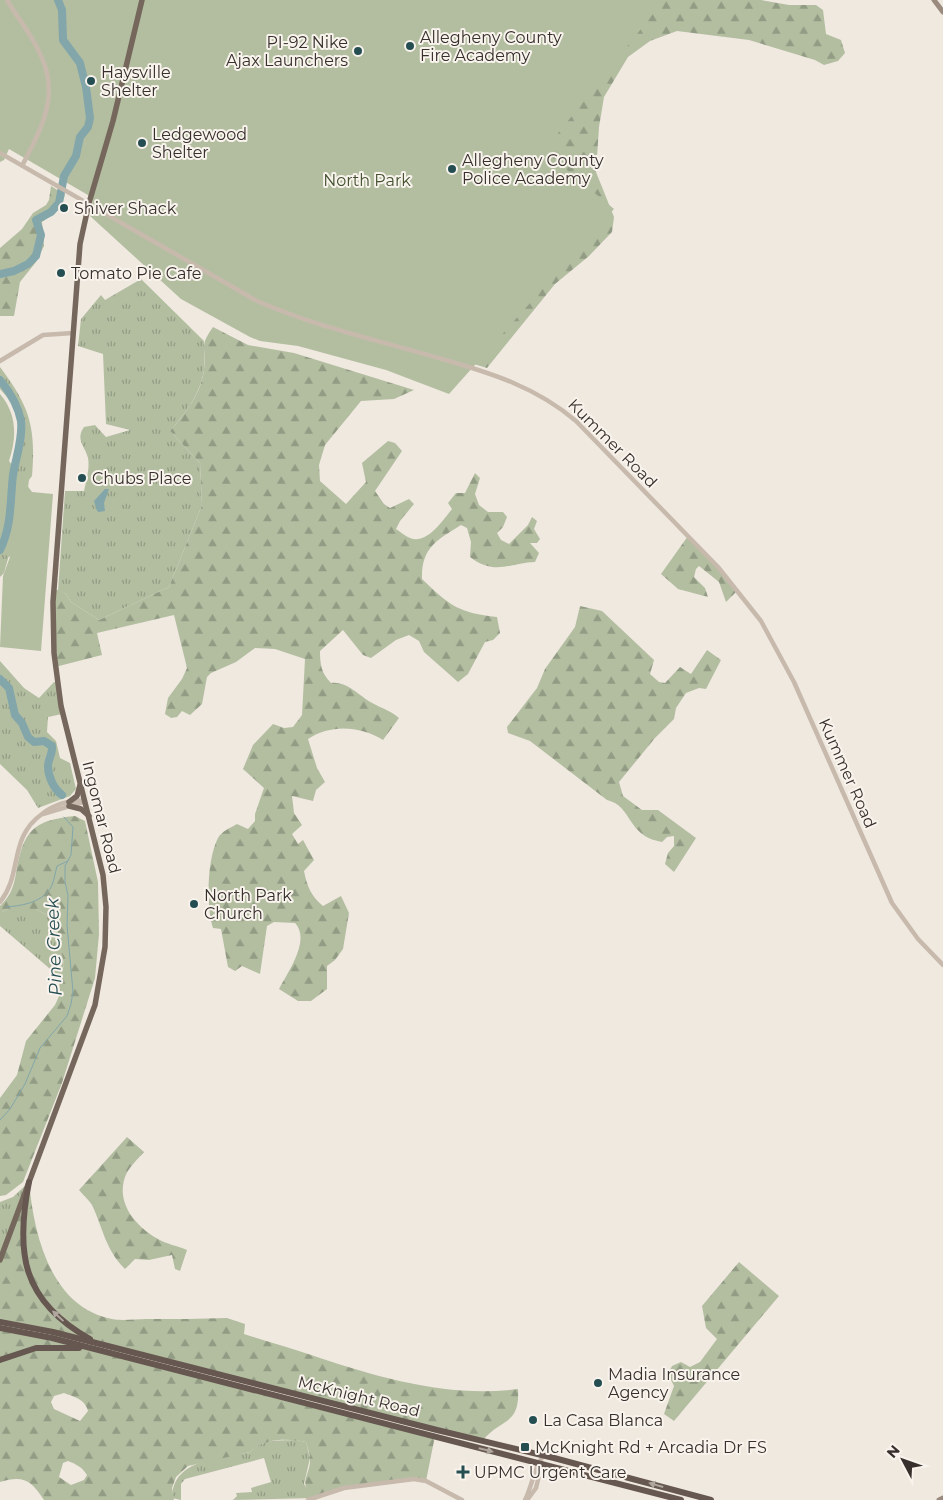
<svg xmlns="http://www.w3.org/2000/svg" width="943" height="1500" font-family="Montserrat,sans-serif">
	<defs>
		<pattern id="grass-tufts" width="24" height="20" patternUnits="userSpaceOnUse" patternTransform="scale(1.25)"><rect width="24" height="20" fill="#b3bea1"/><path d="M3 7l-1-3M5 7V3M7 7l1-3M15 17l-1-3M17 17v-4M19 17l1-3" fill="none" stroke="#929b83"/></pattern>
		<pattern id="forest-firs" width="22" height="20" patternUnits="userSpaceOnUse" patternTransform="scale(1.25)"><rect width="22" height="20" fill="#b3bea1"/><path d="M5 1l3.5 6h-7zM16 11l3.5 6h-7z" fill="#929b83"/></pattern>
	</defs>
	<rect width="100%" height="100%" fill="#f0e9e0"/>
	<g fill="url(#grass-tufts)">
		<path d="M141,279L204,341C204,350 205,360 204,368C202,392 185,414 170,431L200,463L202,505L169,587L99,620L71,602L66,594L58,591L65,491H84C86,482 90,468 88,458C85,446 75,440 84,427L95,425L106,437L130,430L106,424L103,354L78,346L81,319L101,295L105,300Z"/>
		<path d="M0,367C30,407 36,427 32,476L29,480L28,488L4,573L0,577V520L8,492L12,464L20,440V421L13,404L0,389Z"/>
		<polygon points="0,661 24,688 39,698 54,682 57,682 62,714 48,717 47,732 56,741 60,758 70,763 76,789 70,796 38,808 27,790 0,764"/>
		<polygon points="2,904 2,912 8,909 36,909 48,916 58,934 64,965 59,980 49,968 0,926 0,906"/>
		<polygon points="29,1182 0,1260 0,1202 13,1197"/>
		<path d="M296,1440L306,1442L310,1458L304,1484L313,1498L233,1500L237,1496L236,1493L252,1492L251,1488L271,1482L264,1458L185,1479L181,1484V1500L172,1498C173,1458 220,1459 250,1452C262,1438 279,1441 296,1440Z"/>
	</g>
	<g fill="url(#forest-firs)" fill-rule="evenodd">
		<polygon points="472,0 761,0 789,5 816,5 823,10 826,34 841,40 845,53 838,61 824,65 815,60 749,40 677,31 650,41 628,57 604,97 599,127 596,172 614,217 612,232 589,256 555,284 487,368 383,337"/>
		<polygon points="51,186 65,195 58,210 42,222 44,246 36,262 20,282 14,316 0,316 0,248 22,229 33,213 46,205 49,200"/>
		<path d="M213,327L248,345L294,353L414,390L394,399L361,401L325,445L319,465L320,481L346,504L366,482L362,463L388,441L395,443L402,451L375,491L384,504L390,508L409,499L414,504L400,521L396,529C401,532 405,536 410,538C427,545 443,520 452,509L448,503L456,493H465L475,473L480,478L475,494L479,505L488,512H503L507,517L503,527L497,533L501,540L509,544L528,525L532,517L537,521L534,529L540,539L537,543H530L539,553L535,562C509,563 495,576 470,557L471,542L467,528L461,525C437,540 421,548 422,579C450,606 459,613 497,617L500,633L493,640L485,642L468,674L458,682L424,652L419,641L409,635L396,640L371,658L363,655L343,630L320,651C320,664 321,673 331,683C349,681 360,698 376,705C386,710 389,710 399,718L383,740C360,726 331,724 308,739L317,768L325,782L316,790L313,801L292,796L294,813L302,825L292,834L298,844L303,840L314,860L304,871C307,886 311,896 323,906L341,896L349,913L343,949L335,960L327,966V989L311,1001H298L279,989C288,972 311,940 295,923L274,922L267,926L260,974L242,966L235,971L228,967L221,929L213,928C206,906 207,859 218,838C222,831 230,828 237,824L248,829L255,821V814L264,788L243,769L253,745L273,724L284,728L293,727L302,715L305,659L275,649L255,648L236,662L211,673L207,677L202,704L190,715L182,711L177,717L171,718L165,714L168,698L182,679L187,668L174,615L97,633L102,655L55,667L53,588L66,594L71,602L99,620L169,587L202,505L200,463L170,431C185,414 202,392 204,369C207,347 198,348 213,327Z"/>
		<polygon points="688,536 738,590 726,602 719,582 699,566 696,569 694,577 705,588 708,597 678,589 661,574"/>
		<path d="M580,606L602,611L654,660L650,674L659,682L665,683L680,667L691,674L707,650L721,660L706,689L699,688L686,693L676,708L674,719L655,738L619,782L623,796L642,810H658L696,838L674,872L665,864L668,853L674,846V836L667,837L662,842C626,836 633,806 607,800L530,741L508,733L507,727L537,688L545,669L575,627Z"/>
		<path d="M75,816L85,821L98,882L99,934L95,978L62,1083L23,1182L6,1195L0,1196V1098L17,1075L26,1041L55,1005L60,994L59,980L64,965L58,934L48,916L36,909H8L2,912V904C11,895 14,885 16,873C23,831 33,820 75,816Z"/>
		<path d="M127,1137L144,1152C138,1159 128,1168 125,1177C116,1203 135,1226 158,1239C166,1244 178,1246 187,1250L180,1271L175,1269L172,1255L149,1260L135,1259L125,1269C105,1249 103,1228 92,1205C89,1200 83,1195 79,1190Z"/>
		<path d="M29,1182C34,1236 51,1307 112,1319C122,1321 135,1319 146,1319C173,1319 200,1319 227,1318L245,1324L244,1334C269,1342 295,1349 320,1358C384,1379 451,1398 518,1389C520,1426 502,1417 482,1441L0,1322V1260Z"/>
		<polygon points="739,1262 779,1296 674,1421 664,1414 674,1386 668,1374 672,1366 681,1362 690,1367 700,1362 717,1339 706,1328 702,1306"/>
		<path d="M0,1328L435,1436L426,1481L421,1480L344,1488L313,1498C297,1481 311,1476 310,1458C310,1453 307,1447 306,1442C288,1438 263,1438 250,1452L188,1466L176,1477L172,1488L174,1500H44C31,1480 23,1475 0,1482ZM64,1393C74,1397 85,1399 88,1411L80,1421L54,1409L51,1402L54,1396ZM68,1461C76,1464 82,1467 87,1475L84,1480L71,1485L59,1477L63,1463Z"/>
	</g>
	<g fill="#b3bea1">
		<polygon points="0,0 664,0 544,151 614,209 449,394 386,370 298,346 260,341 250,337 181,299 90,216 93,198 9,149 4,160 0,162"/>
		<path d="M0,394C17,414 17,437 9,461L32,492L53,494L41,651L0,647L3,576L10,557L0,553Z"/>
	</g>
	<polygon fill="#82a6aa" points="105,489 109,489 104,503 105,511 99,512 97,511 94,501"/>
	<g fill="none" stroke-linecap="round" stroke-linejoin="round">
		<g stroke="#82a6aa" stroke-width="1">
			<path d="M6,907C20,906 41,903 50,889C54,883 55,873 57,866L68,861"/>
			<polyline points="0,1120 10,1109 25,1084 40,1048 67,1016 71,1004 73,992 67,925 68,895 65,882 65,866 71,855 73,827 64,817"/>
		</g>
		<g stroke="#82a6aa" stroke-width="8">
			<polyline points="0,274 14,271 28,264 36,256 41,235 36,220 51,212 59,203 64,176 76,156 80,137 88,127 90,118 86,87 80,63 63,40 62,10 58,0"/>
			<path d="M0,380C10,392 18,405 21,421C23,438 16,457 13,475C10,501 12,526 0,550"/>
			<path d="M0,679L9,688L15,715L22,723L28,737L34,742L44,741L52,746C53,754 48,759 48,766C48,777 54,789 62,795"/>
		</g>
		<g stroke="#c7baad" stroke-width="4.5">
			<path d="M7,0C18,19 33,36 41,56C60,96 41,129 23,164"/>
			<path d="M0,153L257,301C316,327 381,341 442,359C491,373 536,387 576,421L718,567L761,621L794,682L892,903L918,939L943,965"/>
			<polyline points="0,361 43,335 73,333"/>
			<polyline points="43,814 83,802"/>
			<path d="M0,902C23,874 8,838 42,814C53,805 70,799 85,801"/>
			<polyline points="308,1500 344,1488 414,1479 426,1481 462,1500"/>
			<path d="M525,1500C532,1486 534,1468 543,1456"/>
			<polyline points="527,1500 536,1488 542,1463"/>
		</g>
		<g stroke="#9b8a7e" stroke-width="5">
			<polyline points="934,0 943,12"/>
			<polyline points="939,1500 943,1498"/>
		</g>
		<g stroke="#76675d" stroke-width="5.5">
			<polyline points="69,802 77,796 80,785"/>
			<polyline points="69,806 81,809 89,816"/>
			<polyline points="0,1260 95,1005 105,947 106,907 103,875 61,706 54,653 53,602 80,244 89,203 113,121 142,0"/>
		</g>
		<g stroke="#665850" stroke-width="6">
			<path d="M29,1182C15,1253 22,1301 90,1339"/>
			<polyline points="0,1322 53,1332 437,1430 554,1458 711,1500"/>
			<polyline points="0,1328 52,1338 681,1500"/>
			<polyline points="0,1360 36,1348 79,1348"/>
		</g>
	</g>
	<defs><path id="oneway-solid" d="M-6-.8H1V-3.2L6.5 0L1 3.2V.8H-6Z" transform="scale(1.25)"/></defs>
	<g fill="#afa69e">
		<use href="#oneway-solid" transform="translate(58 1316) rotate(-137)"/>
		<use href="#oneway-solid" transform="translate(486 1450) rotate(14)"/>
		<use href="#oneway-solid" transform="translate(656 1485) rotate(-164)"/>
	</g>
	<g fill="#254e53" stroke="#f8f3ec" stroke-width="2">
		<circle cx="410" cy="46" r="5"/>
		<circle cx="358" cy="51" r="5"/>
		<circle cx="91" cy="81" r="5"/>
		<circle cx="142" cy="143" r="5"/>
		<circle cx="452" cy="169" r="5"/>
		<circle cx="64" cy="208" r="5"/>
		<circle cx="61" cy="273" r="5"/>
		<circle cx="82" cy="478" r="5"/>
		<circle cx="194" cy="904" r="5"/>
		<circle cx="598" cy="1383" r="5"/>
		<circle cx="533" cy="1420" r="5"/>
		<rect x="520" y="1442" width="10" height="10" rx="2.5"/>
		<path d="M460.5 1464.5h5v5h5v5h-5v5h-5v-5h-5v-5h5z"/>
	</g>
	<g text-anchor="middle" stroke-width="4" stroke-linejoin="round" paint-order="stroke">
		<g font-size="16" fill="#362f2b" stroke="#f8f3ec" text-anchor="start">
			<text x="420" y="43">Allegheny County<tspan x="420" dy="18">Fire Academy</tspan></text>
			<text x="348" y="48" text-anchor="end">PI-92 Nike<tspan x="348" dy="18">Ajax Launchers</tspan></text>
			<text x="101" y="78">Haysville<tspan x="101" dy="18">Shelter</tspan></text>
			<text x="152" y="140">Ledgewood<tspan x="152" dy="18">Shelter</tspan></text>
			<text x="462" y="166">Allegheny County<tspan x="462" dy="18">Police Academy</tspan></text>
			<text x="74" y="214">Shiver Shack</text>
			<text x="71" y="279">Tomato Pie Cafe</text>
			<text x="92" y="484">Chubs Place</text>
			<text x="204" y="901">North Park<tspan x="204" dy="18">Church</tspan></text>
			<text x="608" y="1380">Madia Insurance<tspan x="608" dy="18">Agency</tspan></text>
			<text x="543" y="1426">La Casa Blanca</text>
			<text x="535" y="1453">McKnight Rd + Arcadia Dr FS</text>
			<text x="474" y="1478">UPMC Urgent Care</text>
		</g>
		<g font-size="16" fill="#445231" stroke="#f8f3ec">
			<text x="367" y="186">North Park</text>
		</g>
		<g font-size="16" fill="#362f2b" stroke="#f8f3ec">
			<text transform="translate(613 443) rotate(45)" y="6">Kummer Road</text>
			<text transform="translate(848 773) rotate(66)" y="6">Kummer Road</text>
			<text transform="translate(102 817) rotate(76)" y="6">Ingomar Road</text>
			<text transform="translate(359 1396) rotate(14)" y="6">McKnight Road</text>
		</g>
		<g font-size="18" font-style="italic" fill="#254e53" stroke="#f8f3ec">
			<text transform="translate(54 947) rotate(-92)" y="6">Pine Creek</text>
		</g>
	</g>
	<g transform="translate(903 1460) rotate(311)" stroke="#f8f3ec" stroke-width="4" paint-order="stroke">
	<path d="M0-4L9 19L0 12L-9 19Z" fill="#362f2b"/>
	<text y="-8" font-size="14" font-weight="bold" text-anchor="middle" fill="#362f2b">N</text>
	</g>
</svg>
